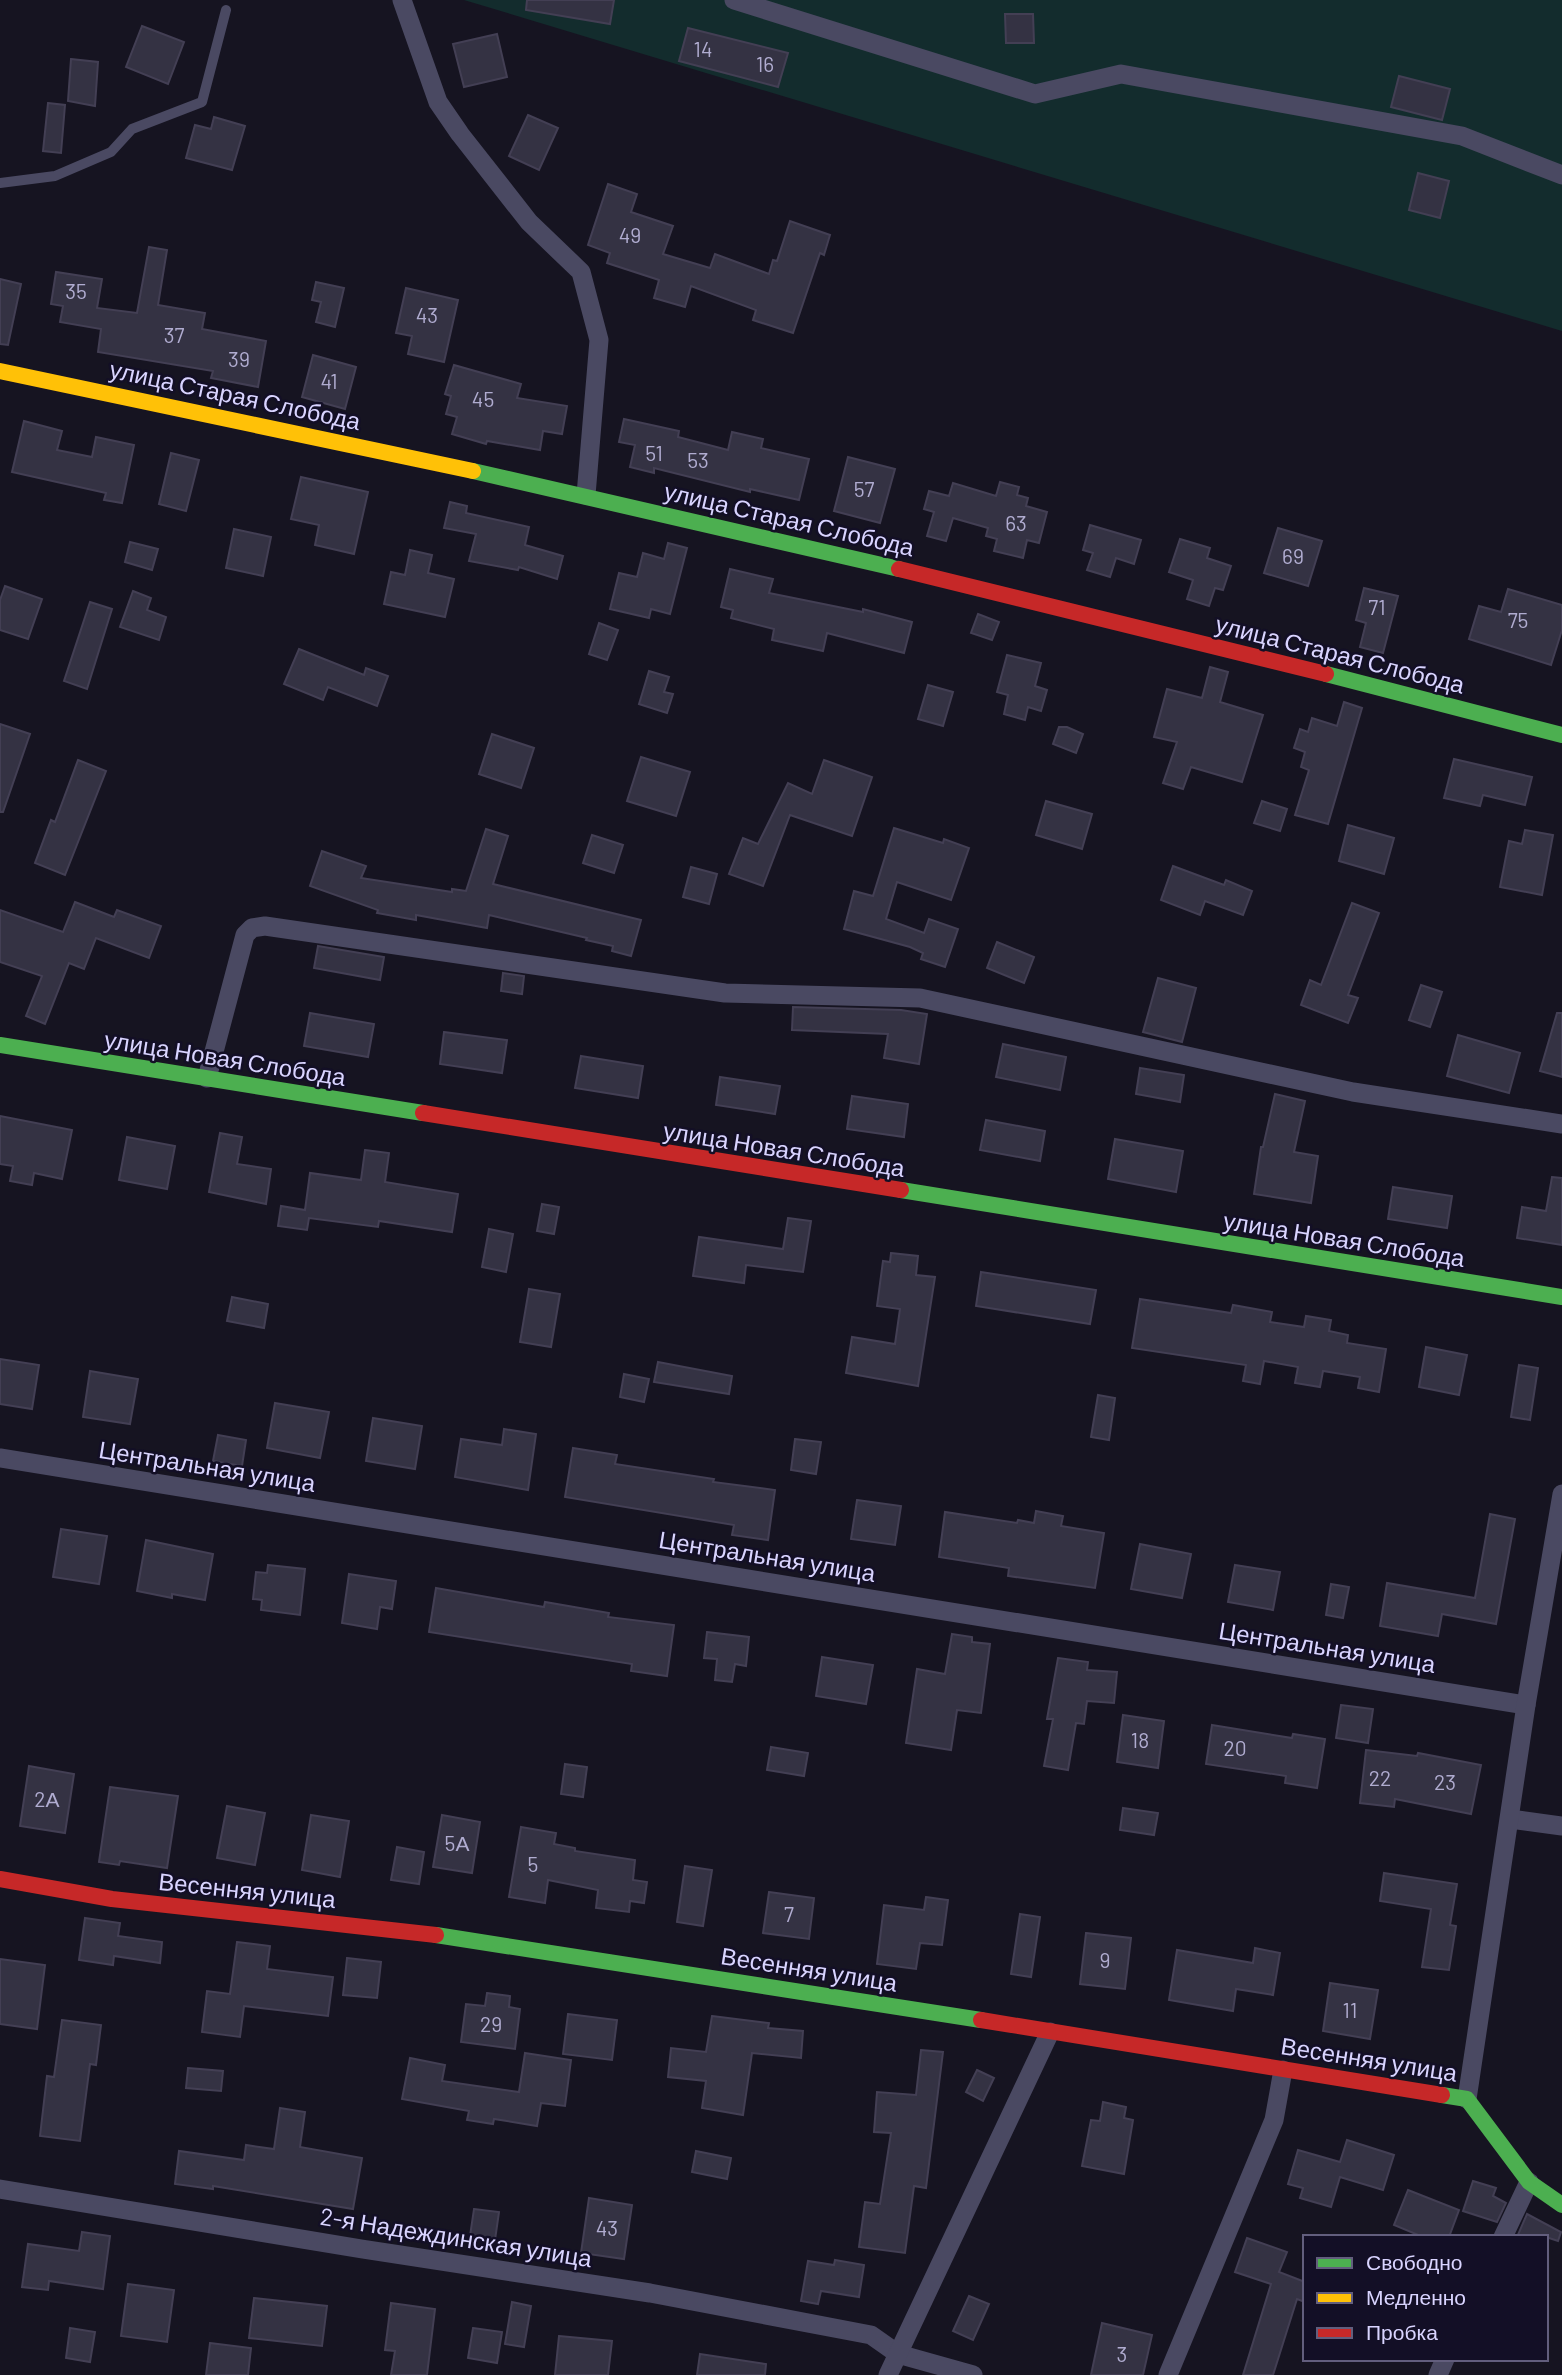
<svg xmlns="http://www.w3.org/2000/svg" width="1562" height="2375" font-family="Barlow,sans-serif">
	<rect width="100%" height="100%" fill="#161421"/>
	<polygon fill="#132c2d" points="464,0 1562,0 1562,331"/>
	<g fill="#343243" stroke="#433f54" stroke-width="2">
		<polygon points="527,0 614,0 610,24 526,10"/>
		<polygon points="1005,14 1033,14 1034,43 1006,43"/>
		<polygon points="142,26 184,42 168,84 126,67"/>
		<polygon points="688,28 788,53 778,87 679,61"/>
		<polygon points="497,34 507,77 464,87 453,44"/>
		<polygon points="71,59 98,62 95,106 68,101"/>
		<polygon points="1399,76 1450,89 1442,120 1391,107"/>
		<polygon points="48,103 65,105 61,153 43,151"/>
		<polygon points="528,115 558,128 539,170 509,156"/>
		<polygon points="214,117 245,126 232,170 186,158 195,125 211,129"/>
		<polygon points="1418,173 1449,181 1440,218 1409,210"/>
		<polygon points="608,184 637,194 631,212 673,226 663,254 710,268 715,254 769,274 773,260 777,261 790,221 830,235 824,255 820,253 793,333 753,320 756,310 691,286 685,307 654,298 659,280 607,263 610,253 588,245"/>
		<polygon points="149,247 167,250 158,305 205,313 202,329 266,341 258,387 211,378 213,371 98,352 101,329 60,322 63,306 51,304 56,272 102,279 97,308 137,313"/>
		<polygon points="0,279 21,284 8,345 0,344"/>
		<polygon points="316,282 344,288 335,327 316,322 321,302 312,300"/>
		<polygon points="406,288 458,300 444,362 408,354 412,336 396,333"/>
		<polygon points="313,355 356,367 345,409 302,397"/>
		<polygon points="454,365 521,384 517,398 567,406 562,434 543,431 540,450 487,441 486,444 452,434 457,417 446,414 451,396 445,394"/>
		<polygon points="624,419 679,431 678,437 728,450 732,432 763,439 761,448 809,459 799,500 750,489 750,492 654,468 654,473 630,467 635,445 619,442"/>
		<polygon points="24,421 62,431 57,450 92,457 96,437 134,445 122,503 104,500 106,493 12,472"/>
		<polygon points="171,453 199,460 186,511 159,504"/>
		<polygon points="848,457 895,469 880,523 834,511"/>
		<polygon points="301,477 368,492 354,554 315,545 319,525 291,519"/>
		<polygon points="1000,482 1019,487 1017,495 1028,498 1026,506 1047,512 1039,543 1027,540 1023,558 994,551 997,539 986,536 988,528 953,518 946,541 927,536 934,512 924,509 929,491 949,496 953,483 996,496"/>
		<polygon points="450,502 467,506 466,513 529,527 525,545 563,556 557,579 519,567 518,570 469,561 476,534 444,528"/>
		<polygon points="1090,525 1141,540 1134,564 1116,558 1110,577 1087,570 1093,553 1083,550"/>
		<polygon points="1278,528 1322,541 1308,586 1264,573"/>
		<polygon points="234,529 271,537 263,576 226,568"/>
		<polygon points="1180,539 1210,548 1207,558 1231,566 1223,590 1215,588 1209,606 1187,599 1193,580 1169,572"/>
		<polygon points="130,542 158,549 152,570 125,562"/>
		<polygon points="668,543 687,548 670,614 651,609 649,618 610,609 619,573 637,577 643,553 664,559"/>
		<polygon points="410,550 432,555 428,573 454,579 445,617 384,604 391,572 405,575"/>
		<polygon points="730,569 773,579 769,593 863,612 863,609 912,622 904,653 827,633 823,651 772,640 774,629 731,618 733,610 721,607"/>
		<polygon points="5,586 42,599 28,639 0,630 0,600"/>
		<polygon points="1364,588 1398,596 1383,653 1360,647 1366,623 1356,620"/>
		<polygon points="1508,589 1562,605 1562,630 1551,665 1469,639 1479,606 1501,612"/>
		<polygon points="133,591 151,598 147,610 166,617 159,640 120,627"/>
		<polygon points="90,602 112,609 87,689 64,681"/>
		<polygon points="978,614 999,622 992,640 971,633"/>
		<polygon points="599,623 618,630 607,660 589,654"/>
		<polygon points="299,649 364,675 366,668 388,676 377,706 328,687 323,700 284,684"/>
		<polygon points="1007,655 1041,663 1035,686 1047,690 1041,711 1028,707 1025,720 1004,714 1008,695 997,692"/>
		<polygon points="1210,667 1228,672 1220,702 1263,715 1242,782 1191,767 1183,789 1163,783 1177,742 1154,737 1167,689 1202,698"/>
		<polygon points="649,671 669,677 664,692 673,694 667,713 639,704"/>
		<polygon points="928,685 953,692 943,726 918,719"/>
		<polygon points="1344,702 1362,708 1328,824 1295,815 1309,770 1301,767 1305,752 1294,748 1300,729 1308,732 1312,718 1337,726"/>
		<polygon points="0,724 30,734 3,812 0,812"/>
		<polygon points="1059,727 1067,727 1083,734 1076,753 1053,744"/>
		<polygon points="492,734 534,748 521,788 479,774"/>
		<polygon points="641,757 690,772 676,816 627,801"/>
		<polygon points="1454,759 1532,777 1525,805 1483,795 1480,806 1444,798"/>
		<polygon points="78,760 106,771 65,875 35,863 51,820 55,822"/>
		<polygon points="824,760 872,777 852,836 790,815 763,886 729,874 743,838 758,844 788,783 812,794"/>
		<polygon points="1046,801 1092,814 1082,849 1036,835"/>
		<polygon points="1262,801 1287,809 1280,831 1254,823"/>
		<polygon points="1348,825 1394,838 1384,874 1339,861"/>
		<polygon points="894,828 943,843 944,839 969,848 951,900 897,882 886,919 924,933 929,919 958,929 945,967 921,959 923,953 910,947 844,929 854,891 873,896"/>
		<polygon points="486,829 508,836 493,884 641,920 631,956 612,951 613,946 586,940 587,938 489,915 487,928 416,915 416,920 377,913 378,910 310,886 322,851 366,866 361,878 452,892 452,889 466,891"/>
		<polygon points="1525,830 1553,835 1542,895 1500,887 1509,841 1522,844"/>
		<polygon points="592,835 623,845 614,873 583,863"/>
		<polygon points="1173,866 1224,885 1226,880 1252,891 1243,915 1205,901 1200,915 1161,900"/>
		<polygon points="691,867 717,874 709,904 683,897"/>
		<polygon points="75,902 114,917 117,910 161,926 149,958 96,938 84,969 69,963 45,1024 26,1016 42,976 0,962 0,910 63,932"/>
		<polygon points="1352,903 1379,913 1348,995 1358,998 1348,1023 1301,1005 1310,980 1321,985"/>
		<polygon points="997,942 1034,957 1024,983 987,968"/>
		<polygon points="318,946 384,957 380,980 314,968"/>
		<polygon points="503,973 524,976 522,994 501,991"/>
		<polygon points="1158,978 1196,988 1182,1042 1143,1032"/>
		<polygon points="1421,985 1442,992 1430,1027 1409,1020"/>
		<polygon points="793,1007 901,1010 927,1014 919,1064 884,1058 888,1034 792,1030"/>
		<polygon points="310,1013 374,1024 368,1057 304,1046"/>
		<polygon points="1557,1013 1562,1013 1562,1077 1540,1071"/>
		<polygon points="444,1032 507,1040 502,1073 440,1064"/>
		<polygon points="1458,1035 1520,1053 1509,1093 1447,1076"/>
		<polygon points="1003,1044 1066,1057 1060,1090 996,1077"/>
		<polygon points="581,1056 643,1066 638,1098 575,1088"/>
		<polygon points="1140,1068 1184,1075 1180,1102 1136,1094"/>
		<polygon points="720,1077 780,1086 775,1114 716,1105"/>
		<polygon points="1275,1094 1305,1101 1294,1152 1318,1156 1311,1203 1254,1194 1261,1147 1263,1147"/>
		<polygon points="852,1096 908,1104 904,1137 847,1129"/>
		<polygon points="0,1116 72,1130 62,1179 34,1173 32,1185 10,1181 13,1166 0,1164"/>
		<polygon points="986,1120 1045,1131 1040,1161 980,1150"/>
		<polygon points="220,1133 242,1137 237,1164 271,1169 266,1204 209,1192"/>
		<polygon points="127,1137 175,1146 167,1189 119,1180"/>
		<polygon points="1115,1139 1183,1151 1176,1192 1108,1179"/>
		<polygon points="365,1150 389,1153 385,1182 458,1194 452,1232 379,1221 378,1227 309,1218 307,1230 278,1226 281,1206 305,1210 310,1173 361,1180"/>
		<polygon points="1552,1177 1562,1178 1562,1245 1517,1238 1522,1207 1546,1211"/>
		<polygon points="1393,1187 1452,1196 1447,1228 1388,1219"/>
		<polygon points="542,1204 559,1207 554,1234 537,1231"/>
		<polygon points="788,1218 811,1221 803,1272 746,1265 744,1283 693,1276 699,1237 783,1249"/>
		<polygon points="489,1229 513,1234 506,1272 482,1267"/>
		<polygon points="891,1253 918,1256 916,1275 935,1277 918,1386 846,1373 852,1337 895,1344 900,1309 877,1306 883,1261 890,1262"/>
		<polygon points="981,1272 1096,1290 1090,1324 976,1306"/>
		<polygon points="529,1289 560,1294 551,1347 520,1342"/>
		<polygon points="232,1297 268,1304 264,1328 227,1321"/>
		<polygon points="1140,1299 1231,1313 1233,1305 1272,1312 1270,1322 1304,1327 1306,1316 1331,1320 1329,1331 1348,1335 1347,1343 1386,1349 1379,1392 1358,1388 1360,1377 1323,1371 1320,1387 1295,1383 1298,1367 1264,1361 1260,1384 1243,1381 1246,1365 1132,1348"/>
		<polygon points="1426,1347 1467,1355 1459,1395 1419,1387"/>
		<polygon points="0,1359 39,1365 32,1409 0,1404"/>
		<polygon points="658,1362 732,1376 729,1394 654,1382"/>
		<polygon points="1519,1365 1538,1368 1530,1420 1511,1417"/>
		<polygon points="90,1371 138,1379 130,1424 83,1417"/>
		<polygon points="624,1374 649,1379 644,1402 620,1397"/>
		<polygon points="1098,1395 1115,1398 1109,1440 1091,1437"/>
		<polygon points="275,1403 329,1412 320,1458 267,1448"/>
		<polygon points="373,1418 422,1426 415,1469 366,1461"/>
		<polygon points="504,1429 536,1434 528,1490 455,1477 461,1439 502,1445"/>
		<polygon points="218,1435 246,1440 242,1466 213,1461"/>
		<polygon points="795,1439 821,1442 816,1474 791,1470"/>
		<polygon points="573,1448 617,1455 615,1464 714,1479 713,1482 775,1490 768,1540 732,1535 734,1525 565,1497"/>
		<polygon points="857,1500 901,1506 895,1545 851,1539"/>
		<polygon points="1036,1511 1063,1516 1061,1526 1104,1533 1095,1588 1008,1576 1009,1568 939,1557 945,1512 1017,1523 1018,1520 1034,1523"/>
		<polygon points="1490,1514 1515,1519 1496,1624 1442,1614 1438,1636 1380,1626 1387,1583 1475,1598"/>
		<polygon points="61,1529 107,1536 99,1584 53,1577"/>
		<polygon points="146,1540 213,1554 205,1600 172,1594 172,1598 137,1591"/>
		<polygon points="1140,1544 1191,1554 1182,1598 1131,1589"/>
		<polygon points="268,1565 305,1569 300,1615 261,1610 262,1600 253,1599 256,1572 267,1573"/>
		<polygon points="1235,1565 1280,1572 1273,1610 1228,1602"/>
		<polygon points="349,1574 396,1581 392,1609 380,1607 377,1629 342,1623"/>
		<polygon points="1331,1584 1349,1587 1343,1618 1326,1615"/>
		<polygon points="436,1588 544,1607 545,1602 609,1613 608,1617 674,1625 667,1676 631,1671 632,1664 429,1632"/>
		<polygon points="707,1632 749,1637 746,1666 735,1664 732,1682 715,1680 717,1659 704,1658"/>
		<polygon points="952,1634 972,1637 972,1642 990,1644 981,1713 957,1710 951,1750 906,1743 917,1669 945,1674"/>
		<polygon points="822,1657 873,1665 866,1704 816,1696"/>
		<polygon points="1058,1658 1088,1662 1087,1670 1117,1672 1114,1703 1087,1701 1084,1724 1076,1723 1068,1770 1044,1766 1053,1719 1047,1719"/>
		<polygon points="1341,1705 1373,1709 1368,1743 1336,1738"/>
		<polygon points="1123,1715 1164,1721 1158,1768 1117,1762"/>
		<polygon points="1212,1725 1292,1738 1293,1734 1325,1739 1317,1788 1285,1783 1286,1776 1206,1764"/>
		<polygon points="771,1747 808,1753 804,1776 767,1770"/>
		<polygon points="1366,1750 1417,1756 1418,1753 1481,1765 1471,1814 1395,1799 1394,1807 1360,1803"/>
		<polygon points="565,1764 587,1767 583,1797 561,1794"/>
		<polygon points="29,1766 74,1774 65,1833 20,1826"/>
		<polygon points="110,1787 178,1796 167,1868 120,1861 119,1865 99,1862"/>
		<polygon points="227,1806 265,1813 255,1865 217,1858"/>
		<polygon points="1123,1808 1158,1813 1154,1835 1120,1830"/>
		<polygon points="311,1815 349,1821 340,1877 302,1870"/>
		<polygon points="442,1815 480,1822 472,1873 433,1867"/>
		<polygon points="521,1827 556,1833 554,1844 575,1848 575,1851 635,1860 633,1880 647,1882 644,1903 630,1901 629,1912 596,1908 598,1890 548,1880 545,1903 509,1897"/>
		<polygon points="397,1847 424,1852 419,1884 391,1880"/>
		<polygon points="685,1866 712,1870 703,1926 677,1922"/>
		<polygon points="1384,1873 1457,1884 1450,1925 1456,1926 1449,1970 1422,1967 1431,1909 1380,1901"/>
		<polygon points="769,1892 814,1898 809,1939 763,1933"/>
		<polygon points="926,1897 948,1900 942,1945 920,1943 916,1969 877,1964 884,1905 924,1910"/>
		<polygon points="1020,1914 1040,1917 1031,1977 1011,1974"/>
		<polygon points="85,1918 120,1923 118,1936 162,1942 160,1963 114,1956 113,1965 79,1960"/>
		<polygon points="1086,1933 1131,1938 1125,1989 1080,1984"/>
		<polygon points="237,1942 270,1946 267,1969 333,1977 328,2016 244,2006 240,2037 202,2032 207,1991 230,1994"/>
		<polygon points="1255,1948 1280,1953 1273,1995 1236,1989 1233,2011 1169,2000 1177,1950 1253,1963"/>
		<polygon points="347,1958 381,1962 377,1998 343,1995"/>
		<polygon points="0,1959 45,1965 37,2029 0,2024"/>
		<polygon points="1330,1983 1378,1990 1370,2039 1323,2031"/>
		<polygon points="487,1993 510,1996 509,2007 520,2009 515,2049 461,2042 466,2004 485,2006"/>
		<polygon points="568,2014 617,2020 612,2060 563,2054"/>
		<polygon points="712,2016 769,2023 768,2028 803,2031 801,2058 752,2053 743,2115 702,2108 706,2081 668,2077 671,2048 706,2052"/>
		<polygon points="62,2020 101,2025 96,2065 90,2064 80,2141 40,2136 47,2076 54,2077"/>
		<polygon points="921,2050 943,2052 926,2188 914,2186 905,2253 859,2247 865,2202 880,2204 891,2133 874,2132 877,2092 916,2095"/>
		<polygon points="525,2053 571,2060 565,2106 541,2103 537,2126 494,2119 493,2124 467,2120 469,2111 402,2099 410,2058 445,2065 442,2081 519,2092"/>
		<polygon points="188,2068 223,2071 221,2091 186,2088"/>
		<polygon points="977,2070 994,2078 983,2101 966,2092"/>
		<polygon points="1103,2102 1126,2107 1124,2118 1133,2120 1124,2174 1082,2166 1091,2120 1100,2121"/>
		<polygon points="280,2108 305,2112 300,2147 362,2158 353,2209 213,2186 213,2189 175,2184 179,2151 244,2160 246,2145 274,2149"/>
		<polygon points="1347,2140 1394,2155 1383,2190 1340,2177 1331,2207 1300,2198 1303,2188 1288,2184 1298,2150 1340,2162"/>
		<polygon points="696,2151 731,2158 727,2179 692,2172"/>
		<polygon points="1473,2181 1496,2188 1493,2196 1506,2203 1497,2222 1463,2211"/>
		<polygon points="1408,2190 1459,2210 1449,2237 1423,2237 1394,2225"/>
		<polygon points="589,2198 632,2205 624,2259 581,2253"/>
		<polygon points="474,2209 499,2212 495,2240 470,2236"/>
		<polygon points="1527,2214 1561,2232 1558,2241 1540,2235 1517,2237"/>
		<polygon points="82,2232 110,2236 103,2289 49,2281 48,2290 22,2287 28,2244 79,2251"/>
		<polygon points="1247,2238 1287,2252 1279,2272 1305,2282 1305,2302 1297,2299 1273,2375 1243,2375 1271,2284 1235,2272"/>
		<polygon points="835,2260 864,2265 859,2297 821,2291 818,2304 801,2301 808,2261 834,2265"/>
		<polygon points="128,2284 174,2290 167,2342 121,2336"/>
		<polygon points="969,2296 989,2304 973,2340 953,2331"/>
		<polygon points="254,2298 327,2306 322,2346 249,2338"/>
		<polygon points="512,2302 531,2306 524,2347 505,2344"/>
		<polygon points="391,2303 435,2309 427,2375 391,2375 395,2351 385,2350"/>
		<polygon points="1102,2323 1152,2335 1143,2375 1091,2375"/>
		<polygon points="70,2328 95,2332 90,2362 66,2358"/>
		<polygon points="473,2328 502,2332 497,2363 468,2358"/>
		<polygon points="559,2336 612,2341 608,2375 555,2375"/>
		<polygon points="210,2343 251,2348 248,2375 206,2375"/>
		<polygon points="700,2354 766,2364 765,2375 697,2375"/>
	</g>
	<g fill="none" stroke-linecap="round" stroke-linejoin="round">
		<polyline stroke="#4a4962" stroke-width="10" points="0,183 55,176 111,152 132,129 202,102 226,10"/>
		<g stroke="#4a4962" stroke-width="19">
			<polyline points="402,0 438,102 460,134 529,222 581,272 599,340 586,495"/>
			<polyline points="734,0 1035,94 1121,74 1462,136 1562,175"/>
			<polyline points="207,1078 245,935 252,928 265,926 725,993 920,998 1353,1092 1562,1124"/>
			<polyline points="0,1458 1526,1705"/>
			<polyline points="1510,1819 1562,1826"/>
			<polyline points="1467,2099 1526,1705 1562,1494"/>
			<polyline points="0,2189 362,2249 650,2293 871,2335 898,2354 973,2375"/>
			<polyline points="1503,2237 1529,2182"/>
			<polyline points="888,2375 1050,2032"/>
			<polyline points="1168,2375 1274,2120 1283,2070"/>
			<polyline points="1438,2375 1445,2359"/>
		</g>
		<g stroke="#4caf50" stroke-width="16">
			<polyline points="473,471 899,569"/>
			<polyline points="1326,674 1562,735"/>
			<polyline points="0,1045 423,1113"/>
			<polyline points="901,1190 1562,1297"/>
			<polyline points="436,1935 981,2020"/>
			<polyline points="1442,2095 1467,2099 1529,2182 1562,2205"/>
		</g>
		<polyline stroke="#ffc107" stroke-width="16" points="0,371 473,471"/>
		<g stroke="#c62828" stroke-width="16">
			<polyline points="899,569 1326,674"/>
			<polyline points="423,1113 901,1190"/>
			<polyline points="0,1879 112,1899 436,1935"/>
			<polyline points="981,2020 1442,2095"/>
		</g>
	</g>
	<g text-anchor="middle" stroke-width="5" stroke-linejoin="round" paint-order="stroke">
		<g font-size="21" fill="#b0acd0">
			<text x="703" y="57">14</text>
			<text x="765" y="72">16</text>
			<text x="630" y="243">49</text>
			<text x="76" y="299">35</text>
			<text x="427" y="323">43</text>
			<text x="174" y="343">37</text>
			<text x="239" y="367">39</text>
			<text x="329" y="389">41</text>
			<text x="483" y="407">45</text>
			<text x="654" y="461">51</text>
			<text x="698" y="468">53</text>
			<text x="864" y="497">57</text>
			<text x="1016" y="531">63</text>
			<text x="1293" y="564">69</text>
			<text x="1377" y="615">71</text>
			<text x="1518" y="628">75</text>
			<text x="1140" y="1748">18</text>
			<text x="1235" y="1756">20</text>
			<text x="1380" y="1786">22</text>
			<text x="1445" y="1790">23</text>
			<text x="47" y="1807">2А</text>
			<text x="457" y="1851">5А</text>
			<text x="533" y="1872">5</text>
			<text x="789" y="1922">7</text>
			<text x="1105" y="1968">9</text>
			<text x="1350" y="2018">11</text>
			<text x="491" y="2032">29</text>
			<text x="607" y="2236">43</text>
			<text x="1122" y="2362">3</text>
		</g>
		<g font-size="24" fill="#d9d4ff" stroke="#130f26">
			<text transform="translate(235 396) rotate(12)" y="8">улица Старая Слобода</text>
			<text transform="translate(789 520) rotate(13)" y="8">улица Старая Слобода</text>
			<text transform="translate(1340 655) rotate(14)" y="8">улица Старая Слобода</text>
			<text transform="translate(225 1059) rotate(9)" y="8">улица Новая Слобода</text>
			<text transform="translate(784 1150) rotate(9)" y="8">улица Новая Слобода</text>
			<text transform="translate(1344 1240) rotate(9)" y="8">улица Новая Слобода</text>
			<text transform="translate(207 1467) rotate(9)" y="8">Центральная улица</text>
			<text transform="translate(767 1557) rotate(9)" y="8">Центральная улица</text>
			<text transform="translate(1327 1648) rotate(9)" y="8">Центральная улица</text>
			<text transform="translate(247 1891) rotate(6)" y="8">Весенняя улица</text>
			<text transform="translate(809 1970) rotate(9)" y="8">Весенняя улица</text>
			<text transform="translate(1369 2060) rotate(9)" y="8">Весенняя улица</text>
			<text transform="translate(456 2238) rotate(9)" y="8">2-я Надеждинская улица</text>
		</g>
	</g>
	<rect x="1303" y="2235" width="245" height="126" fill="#130f26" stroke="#625e7d" stroke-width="2"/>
	<rect x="1317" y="2258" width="35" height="10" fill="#4caf50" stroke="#625e7d" stroke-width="2"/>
	<text x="1366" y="2270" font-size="21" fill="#d9d4ff">Свободно</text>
	<rect x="1317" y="2293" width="35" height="10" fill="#ffc107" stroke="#625e7d" stroke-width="2"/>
	<text x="1366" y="2305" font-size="21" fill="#d9d4ff">Медленно</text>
	<rect x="1317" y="2328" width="35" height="10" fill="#c62828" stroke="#625e7d" stroke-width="2"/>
	<text x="1366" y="2340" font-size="21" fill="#d9d4ff">Пробка</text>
</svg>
